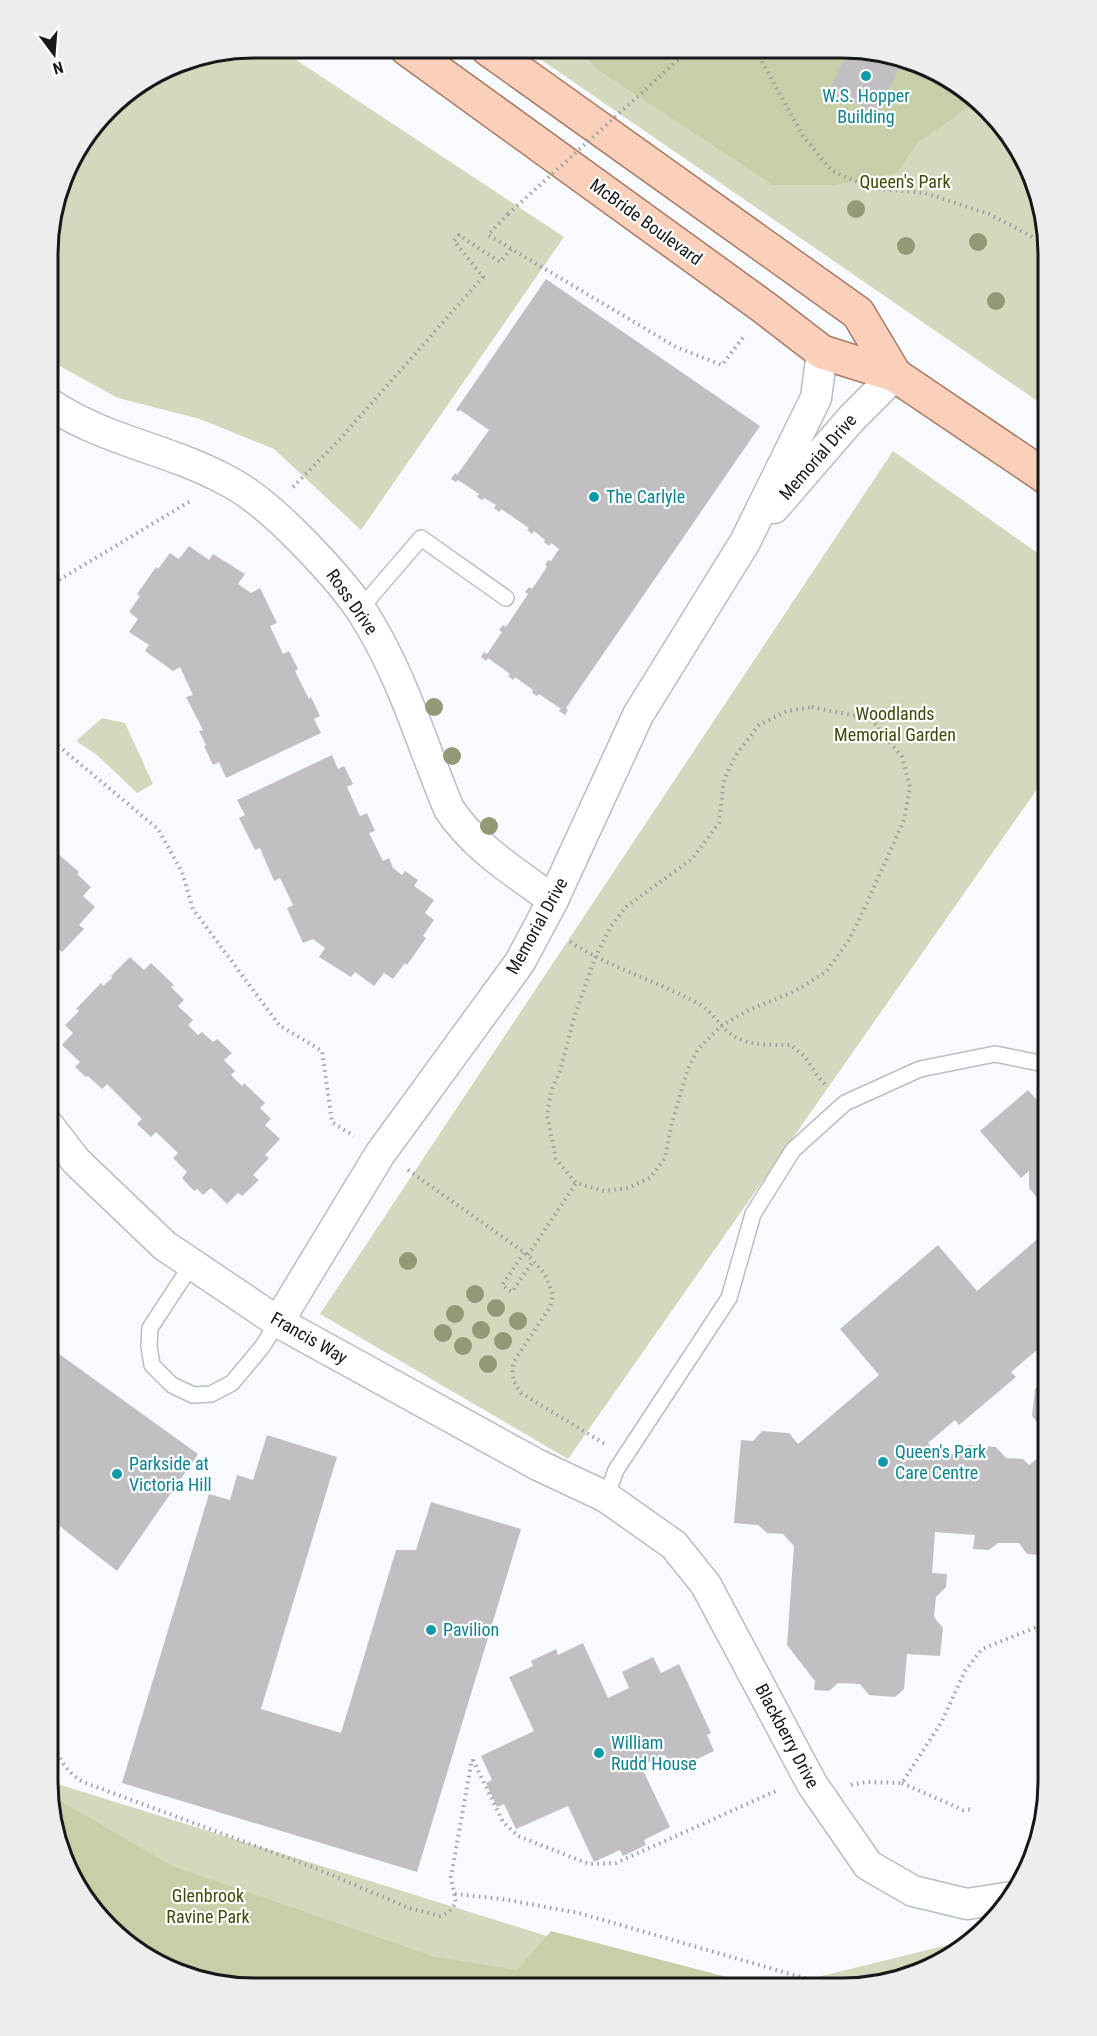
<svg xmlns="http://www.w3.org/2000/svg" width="1097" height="2036" font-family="'Roboto Condensed',sans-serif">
	<rect width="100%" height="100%" fill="#f7fafe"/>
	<g fill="#d3d9bd">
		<polygon points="254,48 278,48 564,237 361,530 274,449 200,419 118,398 56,364 50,358 50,228 69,163 118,99 176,64"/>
		<polygon points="527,50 882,52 979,99 1038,188 1049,255 1049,409"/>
		<polygon points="893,451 1049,561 1049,772 568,1459 320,1314"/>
		<polygon points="102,718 125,723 153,784 137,793 97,755 76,741"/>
		<polygon points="48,1781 714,1988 227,1986 175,1972 119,1937 59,1848"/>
		<path d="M972,1939C918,1990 842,1988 773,1988Z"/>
	</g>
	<g fill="#c6cfa7">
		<polygon points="582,50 848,52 829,90 877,114 902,62 979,100 918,142 897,173 835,185 773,185 594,67"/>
		<polygon points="50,1795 172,1866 435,1957 517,1970 551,1931 769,1988 227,1986 175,1972 119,1937 59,1848"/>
	</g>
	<g fill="#c2bfc3" fill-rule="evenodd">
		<polygon points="848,52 882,52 902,62 877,114 829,90"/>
		<polygon points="546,279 760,426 566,708 568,710 565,715 559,711 561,709 539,694 537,696 532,693 533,690 515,677 513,680 508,676 510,674 488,658 486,661 481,657 484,652 487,654 502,632 499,630 503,625 506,627 528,594 525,592 529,587 532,589 547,567 545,565 548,560 551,561 559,549 551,543 549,546 544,542 545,540 534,531 532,534 527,530 529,528 501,509 499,512 494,508 496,505 484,498 482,500 477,497 479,494 458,480 456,482 451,479 455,473 457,475 489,430 460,410 458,412 456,410"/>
		<polygon points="189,546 209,560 213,554 245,574 238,584 251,593 260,588 277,623 270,626 283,654 289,651 298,669 295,671 309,699 311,697 320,716 314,719 321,733 226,778 219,762 213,765 204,746 206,745 199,731 203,730 186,697 193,695 180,667 173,671 145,651 149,645 129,632 138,619 129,612 140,596 137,594 156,567 158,569 170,553 179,559"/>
		<polygon points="332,755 338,769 344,766 353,784 347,787 360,816 367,813 375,831 369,833 383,861 389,858 393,868 402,875 405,871 418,880 414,886 434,900 425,913 434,920 423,936 426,938 407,965 405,963 393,979 384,973 374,986 355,972 351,977 319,957 325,948 313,939 303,943 287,908 293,905 280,878 274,881 260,848 255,850 239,818 245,815 237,800"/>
		<polygon points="49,846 79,872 77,874 91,887 83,896 95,907 79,925 84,929 62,952 57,948 49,957"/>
		<polygon points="130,957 144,970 151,963 174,985 171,987 184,1000 178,1006 193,1020 188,1025 198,1035 202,1032 213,1042 217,1039 232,1053 224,1060 235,1071 231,1075 242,1086 244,1083 265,1103 260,1108 271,1119 265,1125 280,1139 265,1155 269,1158 253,1175 259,1180 242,1196 238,1193 227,1204 211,1188 203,1195 197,1189 194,1191 182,1178 187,1172 173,1158 178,1153 156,1132 151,1137 137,1124 142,1119 107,1084 102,1089 88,1076 86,1077 75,1067 80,1062 62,1045 73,1033 65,1025 79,1011 76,1009 101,983 103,986 112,978 111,976"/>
		<polygon points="1028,1090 1049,1113 1049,1212 1029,1188 1029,1171 1021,1178 980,1131"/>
		<path d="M1049,1229V1556L1027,1554L1019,1543H998L989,1550L973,1549L975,1535L935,1532L932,1573L947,1574L946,1587L936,1597L934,1617L943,1628L940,1656L907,1654L904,1689L895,1697L869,1695L860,1684L838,1683L829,1691L814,1690L815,1681L787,1645L794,1546L783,1534L767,1533L758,1525L734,1523L741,1440L753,1441L762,1431L789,1433L798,1444L879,1375L840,1329L938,1245L977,1291ZM1037,1350L1046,1361L1044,1382L1035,1389L1032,1416L1041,1427L1039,1449L1043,1454L1029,1465L1023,1459L1006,1458L996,1447L968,1445L958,1454H937L928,1443L955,1420L959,1425L1016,1377L1011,1372Z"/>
		<polygon points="48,1346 198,1454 117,1571 48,1517"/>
		<polygon points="267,1435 337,1457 261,1709 341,1733 396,1550 416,1550 431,1502 521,1529 417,1872 122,1783 209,1494 230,1500 237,1475 253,1480"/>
		<polygon points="583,1643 608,1698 629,1688 622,1672 653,1657 661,1673 679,1664 711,1733 707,1735 714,1751 672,1771 665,1755 641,1766 670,1827 644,1840 646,1845 623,1856 620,1850 594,1862 568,1806 516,1829 504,1804 497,1807 486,1783 492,1780 481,1756 534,1731 509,1677 533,1666 531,1661 556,1649 558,1655"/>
	</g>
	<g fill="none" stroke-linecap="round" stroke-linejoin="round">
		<defs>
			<g id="lane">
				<polyline points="360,609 421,538 506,598"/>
				<polyline points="192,1264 150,1328 149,1346 152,1365 172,1385 193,1395 211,1394 232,1383 262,1347 278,1322"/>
				<polyline points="606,1497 616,1470 729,1298 753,1214 793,1150 845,1103 920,1069 995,1054 1049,1065"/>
			</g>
			<g id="street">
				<path d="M50,404C103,440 168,449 224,479C251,492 275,514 296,535C319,558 342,582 361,610C401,671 421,742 449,809C475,848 516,873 553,900"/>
				<polyline points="774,508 851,419 895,375"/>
				<polyline points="49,1126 76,1161 165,1246 192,1264 278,1322 538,1465 606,1497 674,1545 706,1585 812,1784 868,1865 913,1891 967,1904 1012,1897"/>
				<polyline points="278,1322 380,1154 520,962 553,900 638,715 745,542 816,398 822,352"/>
			</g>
			<g id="primary">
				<polyline points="407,49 765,308 822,352 895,375 1049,479"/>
				<polyline points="488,49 858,313 895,375"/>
			</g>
		</defs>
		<use href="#lane" stroke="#babdc1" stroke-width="18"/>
		<use href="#street" stroke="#babdc1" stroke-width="33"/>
		<use href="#primary" stroke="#a87b64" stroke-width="36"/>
		<g stroke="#9d9fa2" stroke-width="4" stroke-dasharray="1.5 4.5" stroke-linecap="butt">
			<polyline points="756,51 803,136 831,170 870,188 925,193 989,214 1048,245"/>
			<polyline points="508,214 488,235 676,347 722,365 745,335"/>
			<polyline points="293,487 339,440 483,277 454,241 459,235 500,262 511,249"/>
			<polyline points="49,586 192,500"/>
			<polygon points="812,707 871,719 902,757 910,787 904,820 866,905 849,940 826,972 795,991 749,1010 721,1026 698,1049 687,1071 671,1127 665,1158 650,1178 628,1188 604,1191 576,1183 556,1159 547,1115 551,1092 560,1071 574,1018 595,958 611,926 627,906 692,859 719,823 724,780 735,756 759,725 787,711"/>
			<polyline points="49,738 158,829 182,872 193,909 279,1025 322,1051 332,1122 354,1136"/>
			<path d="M570,942C611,968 657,981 699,1004C714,1012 721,1030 737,1038C753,1046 774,1045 791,1045L805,1057L819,1078L827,1086"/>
			<path d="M408,1170L528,1255L545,1274L553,1295L550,1307L514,1361C511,1375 513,1382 521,1393L605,1444"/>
			<polyline points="524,1253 502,1285 512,1292 534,1260"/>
			<polyline points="528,1255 576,1183"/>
			<path d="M48,1634C55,1682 33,1752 83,1782L315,1868L409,1908L440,1916L449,1912L456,1903L451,1877L472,1759"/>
			<polyline points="473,1760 503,1822 518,1836 589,1864 616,1863 778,1790"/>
			<polyline points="902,1783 963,1810 973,1809"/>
			<polyline points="851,1785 866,1782 902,1783 941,1723 965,1671 982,1649 1049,1622"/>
			<polyline points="455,1894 502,1899 579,1913 839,1988"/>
		</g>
		<use href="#lane" stroke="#fff" stroke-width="15"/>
		<use href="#street" stroke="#fff" stroke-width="30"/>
		<use href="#primary" stroke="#fad0ba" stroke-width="33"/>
		<polyline stroke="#9d9fa2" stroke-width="4" stroke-dasharray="1.5 4.5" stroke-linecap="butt" points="508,214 688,51"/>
	</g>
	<g fill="#929976">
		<circle cx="856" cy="209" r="9"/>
		<circle cx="978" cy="242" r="9"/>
		<circle cx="906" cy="246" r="9"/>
		<circle cx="996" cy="301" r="9"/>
		<circle cx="434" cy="707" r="9"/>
		<circle cx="452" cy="756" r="9"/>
		<circle cx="489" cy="826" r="9"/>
		<circle cx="408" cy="1261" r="9"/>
		<circle cx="475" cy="1294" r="9"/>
		<circle cx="496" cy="1308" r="9"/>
		<circle cx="455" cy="1314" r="9"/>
		<circle cx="518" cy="1321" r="9"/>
		<circle cx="481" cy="1330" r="9"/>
		<circle cx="443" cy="1333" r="9"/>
		<circle cx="503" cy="1341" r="9"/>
		<circle cx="463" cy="1346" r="9"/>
		<circle cx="488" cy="1364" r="9"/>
	</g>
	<g fill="#0f9aa8" stroke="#fff" stroke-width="2">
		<circle cx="866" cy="76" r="6"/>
		<circle cx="594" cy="497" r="6"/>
		<circle cx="883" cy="1462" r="6"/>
		<circle cx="117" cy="1474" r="6"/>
		<circle cx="431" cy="1630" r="6"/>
		<circle cx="599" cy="1753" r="6"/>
	</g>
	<g text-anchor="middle" stroke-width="4.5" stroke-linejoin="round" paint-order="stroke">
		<g font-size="18" fill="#0d838f" stroke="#fff" text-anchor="start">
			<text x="866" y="102" text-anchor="middle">W.S. Hopper<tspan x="866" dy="21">Building</tspan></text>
			<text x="606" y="503">The Carlyle</text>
			<text x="895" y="1458">Queen's Park<tspan x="895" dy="21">Care Centre</tspan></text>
			<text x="129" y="1470">Parkside at<tspan x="129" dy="21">Victoria Hill</tspan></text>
			<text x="443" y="1636">Pavilion</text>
			<text x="611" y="1749">William<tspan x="611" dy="21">Rudd House</tspan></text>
		</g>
		<g font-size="18" fill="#404907" stroke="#fff">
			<text x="905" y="188">Queen's Park</text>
			<text x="895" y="720">Woodlands<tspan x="895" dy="21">Memorial Garden</tspan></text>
			<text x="208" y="1902">Glenbrook<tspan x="208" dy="21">Ravine Park</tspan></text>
		</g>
		<g font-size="18" fill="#17181a" stroke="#fff">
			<text transform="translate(646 222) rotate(36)" y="6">McBride Boulevard</text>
			<text transform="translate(818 457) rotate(-49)" y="6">Memorial Drive</text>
			<text transform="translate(352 602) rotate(55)" y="6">Ross Drive</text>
			<text transform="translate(537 926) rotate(-61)" y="6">Memorial Drive</text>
			<text transform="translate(309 1338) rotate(30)" y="6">Francis Way</text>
			<text transform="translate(787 1736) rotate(62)" y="6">Blackberry Drive</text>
		</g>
	</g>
	<path d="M0 0H1097V2036H0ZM254 58H842A196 196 0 0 1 1038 254V1782A196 196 0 0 1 842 1978H254A196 196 0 0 1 58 1782V254A196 196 0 0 1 254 58Z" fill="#eceded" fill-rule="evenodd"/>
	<path fill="none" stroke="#17181a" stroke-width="3" d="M254 58H842A196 196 0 0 1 1038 254V1782A196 196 0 0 1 842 1978H254A196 196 0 0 1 58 1782V254A196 196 0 0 1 254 58Z"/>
	<g transform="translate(54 54) rotate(164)" stroke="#ffffff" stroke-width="4.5" paint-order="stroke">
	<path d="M0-4.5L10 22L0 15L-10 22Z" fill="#17181a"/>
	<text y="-9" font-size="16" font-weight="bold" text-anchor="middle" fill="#17181a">N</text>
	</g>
</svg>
